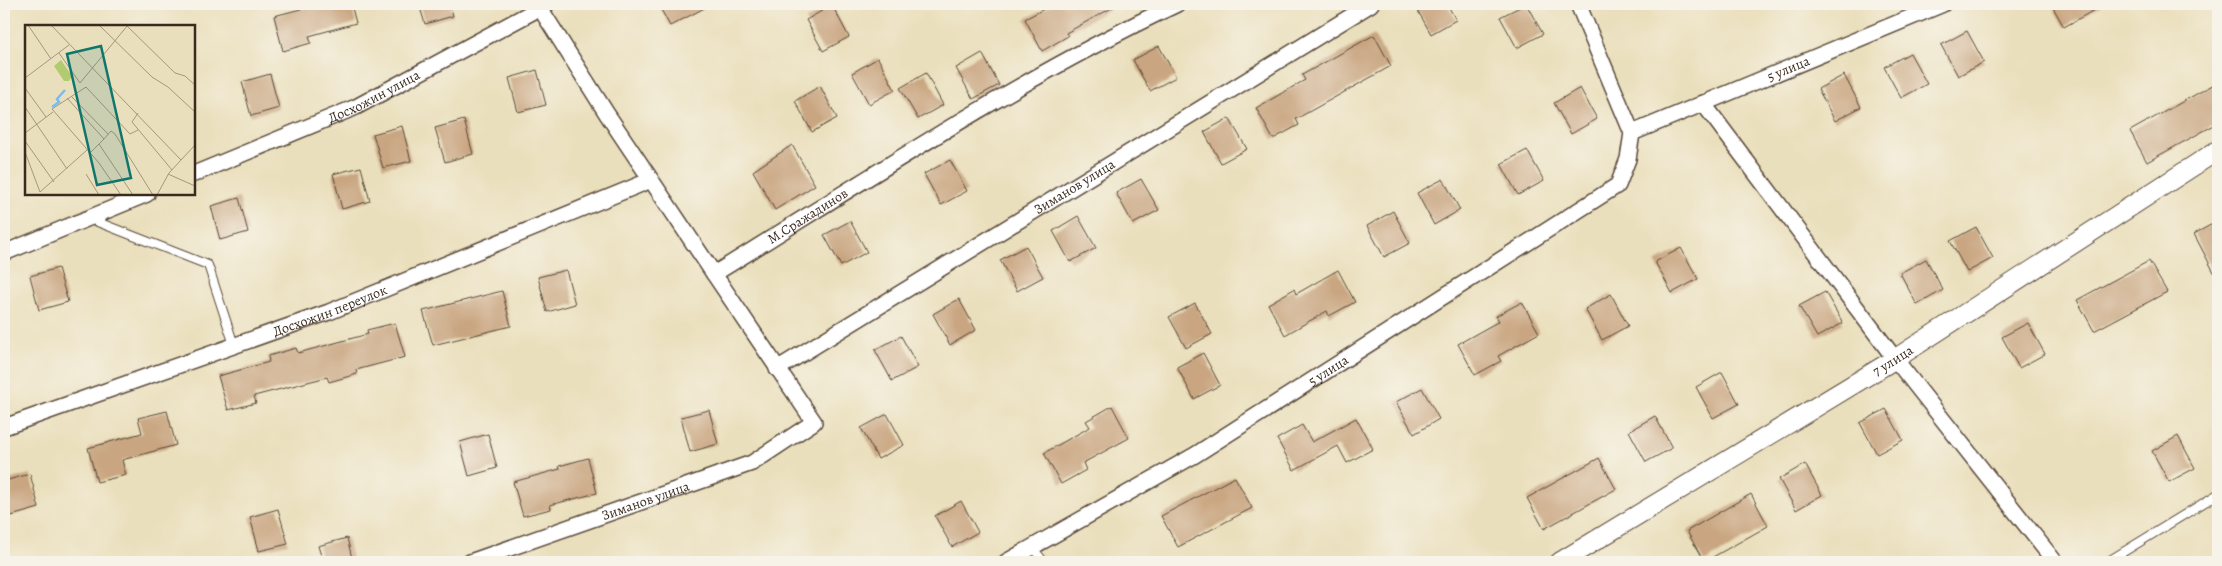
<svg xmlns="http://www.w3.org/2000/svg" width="2222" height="566" font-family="Alegreya,serif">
	<rect width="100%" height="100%" fill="#f7f3e8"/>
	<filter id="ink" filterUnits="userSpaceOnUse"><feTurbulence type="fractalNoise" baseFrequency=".02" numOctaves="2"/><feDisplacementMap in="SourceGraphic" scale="10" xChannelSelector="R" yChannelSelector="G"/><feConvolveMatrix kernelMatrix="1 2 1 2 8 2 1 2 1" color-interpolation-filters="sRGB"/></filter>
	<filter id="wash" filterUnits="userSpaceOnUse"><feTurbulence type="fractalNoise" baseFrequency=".0096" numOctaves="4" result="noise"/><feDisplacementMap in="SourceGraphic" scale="20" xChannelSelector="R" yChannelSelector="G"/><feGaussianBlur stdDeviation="1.12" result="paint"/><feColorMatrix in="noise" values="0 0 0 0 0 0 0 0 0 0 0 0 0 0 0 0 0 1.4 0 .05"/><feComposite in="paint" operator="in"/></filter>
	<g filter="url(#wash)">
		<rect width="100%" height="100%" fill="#eadfbc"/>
		<g id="blocks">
			<g fill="#c9a681">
				<polygon points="320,4 351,4 356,23 309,36 311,43 283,51 274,16"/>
				<polygon points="419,4 450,4 453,16 425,24"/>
				<polygon points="658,4 712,4 670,26"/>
				<polygon points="1053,4 1119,4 1066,33 1068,36 1042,51 1025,19"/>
				<polygon points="1414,4 1447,4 1456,20 1431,34"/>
				<polygon points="1526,4 1543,34 1517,48 1500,17"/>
				<polygon points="2051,4 2105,4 2064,27"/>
				<polygon points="832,5 849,37 823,51 806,20"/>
				<polygon points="1967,31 1984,62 1958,76 1941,45"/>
				<polygon points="1374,35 1391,66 1296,119 1299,125 1273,139 1256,108 1305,80 1302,75"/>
				<polygon points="1159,46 1176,77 1150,91 1133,60"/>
				<polygon points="982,53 999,85 973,99 956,68"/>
				<polygon points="1910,53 1927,84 1901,98 1884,67"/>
				<polygon points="878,58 895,90 869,104 852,73"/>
				<polygon points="537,70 546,105 518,112 509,78"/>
				<polygon points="926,73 943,105 918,119 900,88"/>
				<polygon points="270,74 279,108 251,116 242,82"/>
				<polygon points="1844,75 1861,107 1835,121 1818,89"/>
				<polygon points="2218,82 2218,123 2147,162 2130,131"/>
				<polygon points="820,86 837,118 812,132 795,101"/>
				<polygon points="1580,88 1597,119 1571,134 1554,103"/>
				<polygon points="1229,118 1247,149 1221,163 1204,132"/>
				<polygon points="464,120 473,154 445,162 435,128"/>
				<polygon points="402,126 411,161 383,168 373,134"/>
				<polygon points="792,145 815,185 775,210 753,171"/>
				<polygon points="1527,150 1544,181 1518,195 1501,164"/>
				<polygon points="950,160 967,191 941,205 924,174"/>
				<polygon points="361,167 370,201 342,209 333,174"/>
				<polygon points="1141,179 1159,210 1133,224 1116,193"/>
				<polygon points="1443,179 1460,210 1434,225 1417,193"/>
				<polygon points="239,198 248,232 220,240 211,206"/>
				<polygon points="1393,211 1410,243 1384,257 1367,226"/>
				<polygon points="1078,216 1096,248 1070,262 1053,231"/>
				<polygon points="850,221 867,252 841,266 824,235"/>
				<polygon points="2218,221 2218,280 2194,234"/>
				<polygon points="1976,227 1993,258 1967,272 1950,241"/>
				<polygon points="1026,246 1043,277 1017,291 1000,260"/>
				<polygon points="1681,248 1698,279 1672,293 1655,262"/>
				<polygon points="1926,259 1943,290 1917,305 1900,273"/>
				<polygon points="2149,261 2167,292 2094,331 2077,300"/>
				<polygon points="58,268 68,302 39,310 30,276"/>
				<polygon points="566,270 575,304 547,312 538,277"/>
				<polygon points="1338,270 1355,302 1329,316 1327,311 1285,335 1268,304 1294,289 1296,294"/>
				<polygon points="502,291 511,326 433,345 423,311"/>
				<polygon points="1825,292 1843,323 1817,337 1799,306"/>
				<polygon points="1611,294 1628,326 1602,340 1585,309"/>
				<polygon points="959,299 976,330 950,345 933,314"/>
				<polygon points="1522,302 1539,333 1498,356 1501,361 1475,375 1458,344 1499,321 1496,316"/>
				<polygon points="1195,303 1212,334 1186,348 1169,317"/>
				<polygon points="395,323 405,357 356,370 357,374 329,382 327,377 254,396 256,403 228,410 218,376 269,362 268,356 296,348 298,353 368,334 367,330"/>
				<polygon points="2028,323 2045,354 2019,368 2002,337"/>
				<polygon points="901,336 918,367 892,381 875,350"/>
				<polygon points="1203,353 1220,385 1194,399 1177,367"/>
				<polygon points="1722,372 1739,404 1713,418 1696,387"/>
				<polygon points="1422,388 1439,419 1414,434 1396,402"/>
				<polygon points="1112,406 1129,438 1083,463 1086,470 1061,484 1044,453 1090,427 1086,421"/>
				<polygon points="1886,409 1903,440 1877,454 1860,423"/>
				<polygon points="709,410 718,444 690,452 681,417"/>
				<polygon points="167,411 176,445 122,460 126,475 97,482 88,448 142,433 138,418"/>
				<polygon points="887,414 904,445 878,459 861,428"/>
				<polygon points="1655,416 1672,448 1646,462 1629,431"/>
				<polygon points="1356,418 1373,449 1347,463 1338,446 1294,470 1277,439 1302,425 1312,442"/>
				<polygon points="488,434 497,468 469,476 460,442"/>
				<polygon points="2178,436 2195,468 2169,482 2152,451"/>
				<polygon points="588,458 597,493 550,505 551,509 523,516 513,482 560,469 559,466"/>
				<polygon points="1599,458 1616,489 1544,529 1527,498"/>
				<polygon points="1805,464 1822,495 1796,510 1779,479"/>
				<polygon points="30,474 39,508 4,518 4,481"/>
				<polygon points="1235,477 1252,508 1178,547 1161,516"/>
				<polygon points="1751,494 1768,526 1704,562 1687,531"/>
				<polygon points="961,501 978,532 952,547 935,516"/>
				<polygon points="278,509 288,544 259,551 250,517"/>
				<polygon points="347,538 353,562 323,562 318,546"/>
			</g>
		</g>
	</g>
	<g filter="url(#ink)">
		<use href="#blocks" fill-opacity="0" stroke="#554536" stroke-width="1"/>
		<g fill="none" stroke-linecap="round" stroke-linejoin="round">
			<defs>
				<g id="service">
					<polyline points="90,219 208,265 234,345"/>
					<polyline points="1032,547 1044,562"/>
					<polyline points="2107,562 2218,494"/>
				</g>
				<g id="minor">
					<path id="s1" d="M540,8L607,114L714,274C866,180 1016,80 1177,4"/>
					<polyline points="1703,103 1895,359 2055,562"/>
					<path id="s2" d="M1632,133L1943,4"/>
					<path id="s3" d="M194,174L356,107L547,4"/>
					<polyline points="4,253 147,194"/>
					<path id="s4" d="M777,369L1371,4"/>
					<path id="s5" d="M4,427L329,312L651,180"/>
					<path id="s6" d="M470,562L752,463L814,422L714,274"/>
					<path id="s7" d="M1006,562L1195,455L1618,185L1628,159L1632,133L1578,4"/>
				</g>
				<g id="tertiary">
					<path id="s8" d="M1560,562L1895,359L2218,150"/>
				</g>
			</defs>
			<use href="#service" stroke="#554536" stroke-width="10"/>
			<use href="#minor" stroke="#554536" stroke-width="18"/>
			<use href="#tertiary" stroke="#554536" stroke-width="21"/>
			<use href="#service" stroke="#fff" stroke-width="8"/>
			<use href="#minor" stroke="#fff" stroke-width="15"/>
			<use href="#tertiary" stroke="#fff" stroke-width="19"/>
		</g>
	</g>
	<g text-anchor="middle" stroke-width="4.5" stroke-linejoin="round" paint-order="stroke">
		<g font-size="14" fill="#3b2a1e" stroke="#f7f3e8">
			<text dy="5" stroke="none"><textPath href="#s2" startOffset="169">5 улица</textPath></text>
			<text dy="5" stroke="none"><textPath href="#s3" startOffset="196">Досхожин улица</textPath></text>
			<text dy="5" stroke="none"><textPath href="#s4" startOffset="349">Зиманов улица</textPath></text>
			<text dy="5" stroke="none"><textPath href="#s1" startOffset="428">М.Сражадинов</textPath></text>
			<text dy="5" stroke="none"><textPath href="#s5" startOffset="346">Досхожин переулок</textPath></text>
			<text dy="5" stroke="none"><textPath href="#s8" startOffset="389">7 улица</textPath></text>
			<text dy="5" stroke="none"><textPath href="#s7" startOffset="375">5 улица</textPath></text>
			<text dy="5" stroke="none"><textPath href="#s6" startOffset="186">Зиманов улица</textPath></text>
		</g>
	</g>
	<g transform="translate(25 25)">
		<rect width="170" height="170" fill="#eadfbc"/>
		<path d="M36,35L47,51L44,56H39L29,41Z" fill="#b3cb70"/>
		<path fill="none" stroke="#7bbcf0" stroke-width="2.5" d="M27,82L34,77L32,74L40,65"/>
		<path fill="none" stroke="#a4977d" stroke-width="1" d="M3,0L26,34M26,0L156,135M74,0L127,52L143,62L170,87M101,0L150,48L160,51L170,60M34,28L55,58M0,53L44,20M55,58L103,0M0,63L21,92M46,71L83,109M42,73L79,114L65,128M0,82L42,144M113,88L107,97L147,145M0,108L28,87M79,114L86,106L90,109L128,170M0,116L29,157M74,119L108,170M0,127L15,167L62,125M61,149L74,170M143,149L170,161M96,170L74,138L27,84L61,62L105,109L113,105M132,170L144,148L170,120"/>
		<path fill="#0f766e" fill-opacity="0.15" stroke="#0f766e" stroke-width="2.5" d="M76,21L106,153L72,160L42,29Z"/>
		<rect width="170" height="170" fill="none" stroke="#3b2a1e" stroke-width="2.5"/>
	</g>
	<rect width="2222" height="566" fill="none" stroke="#f7f3e8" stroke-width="20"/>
</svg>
